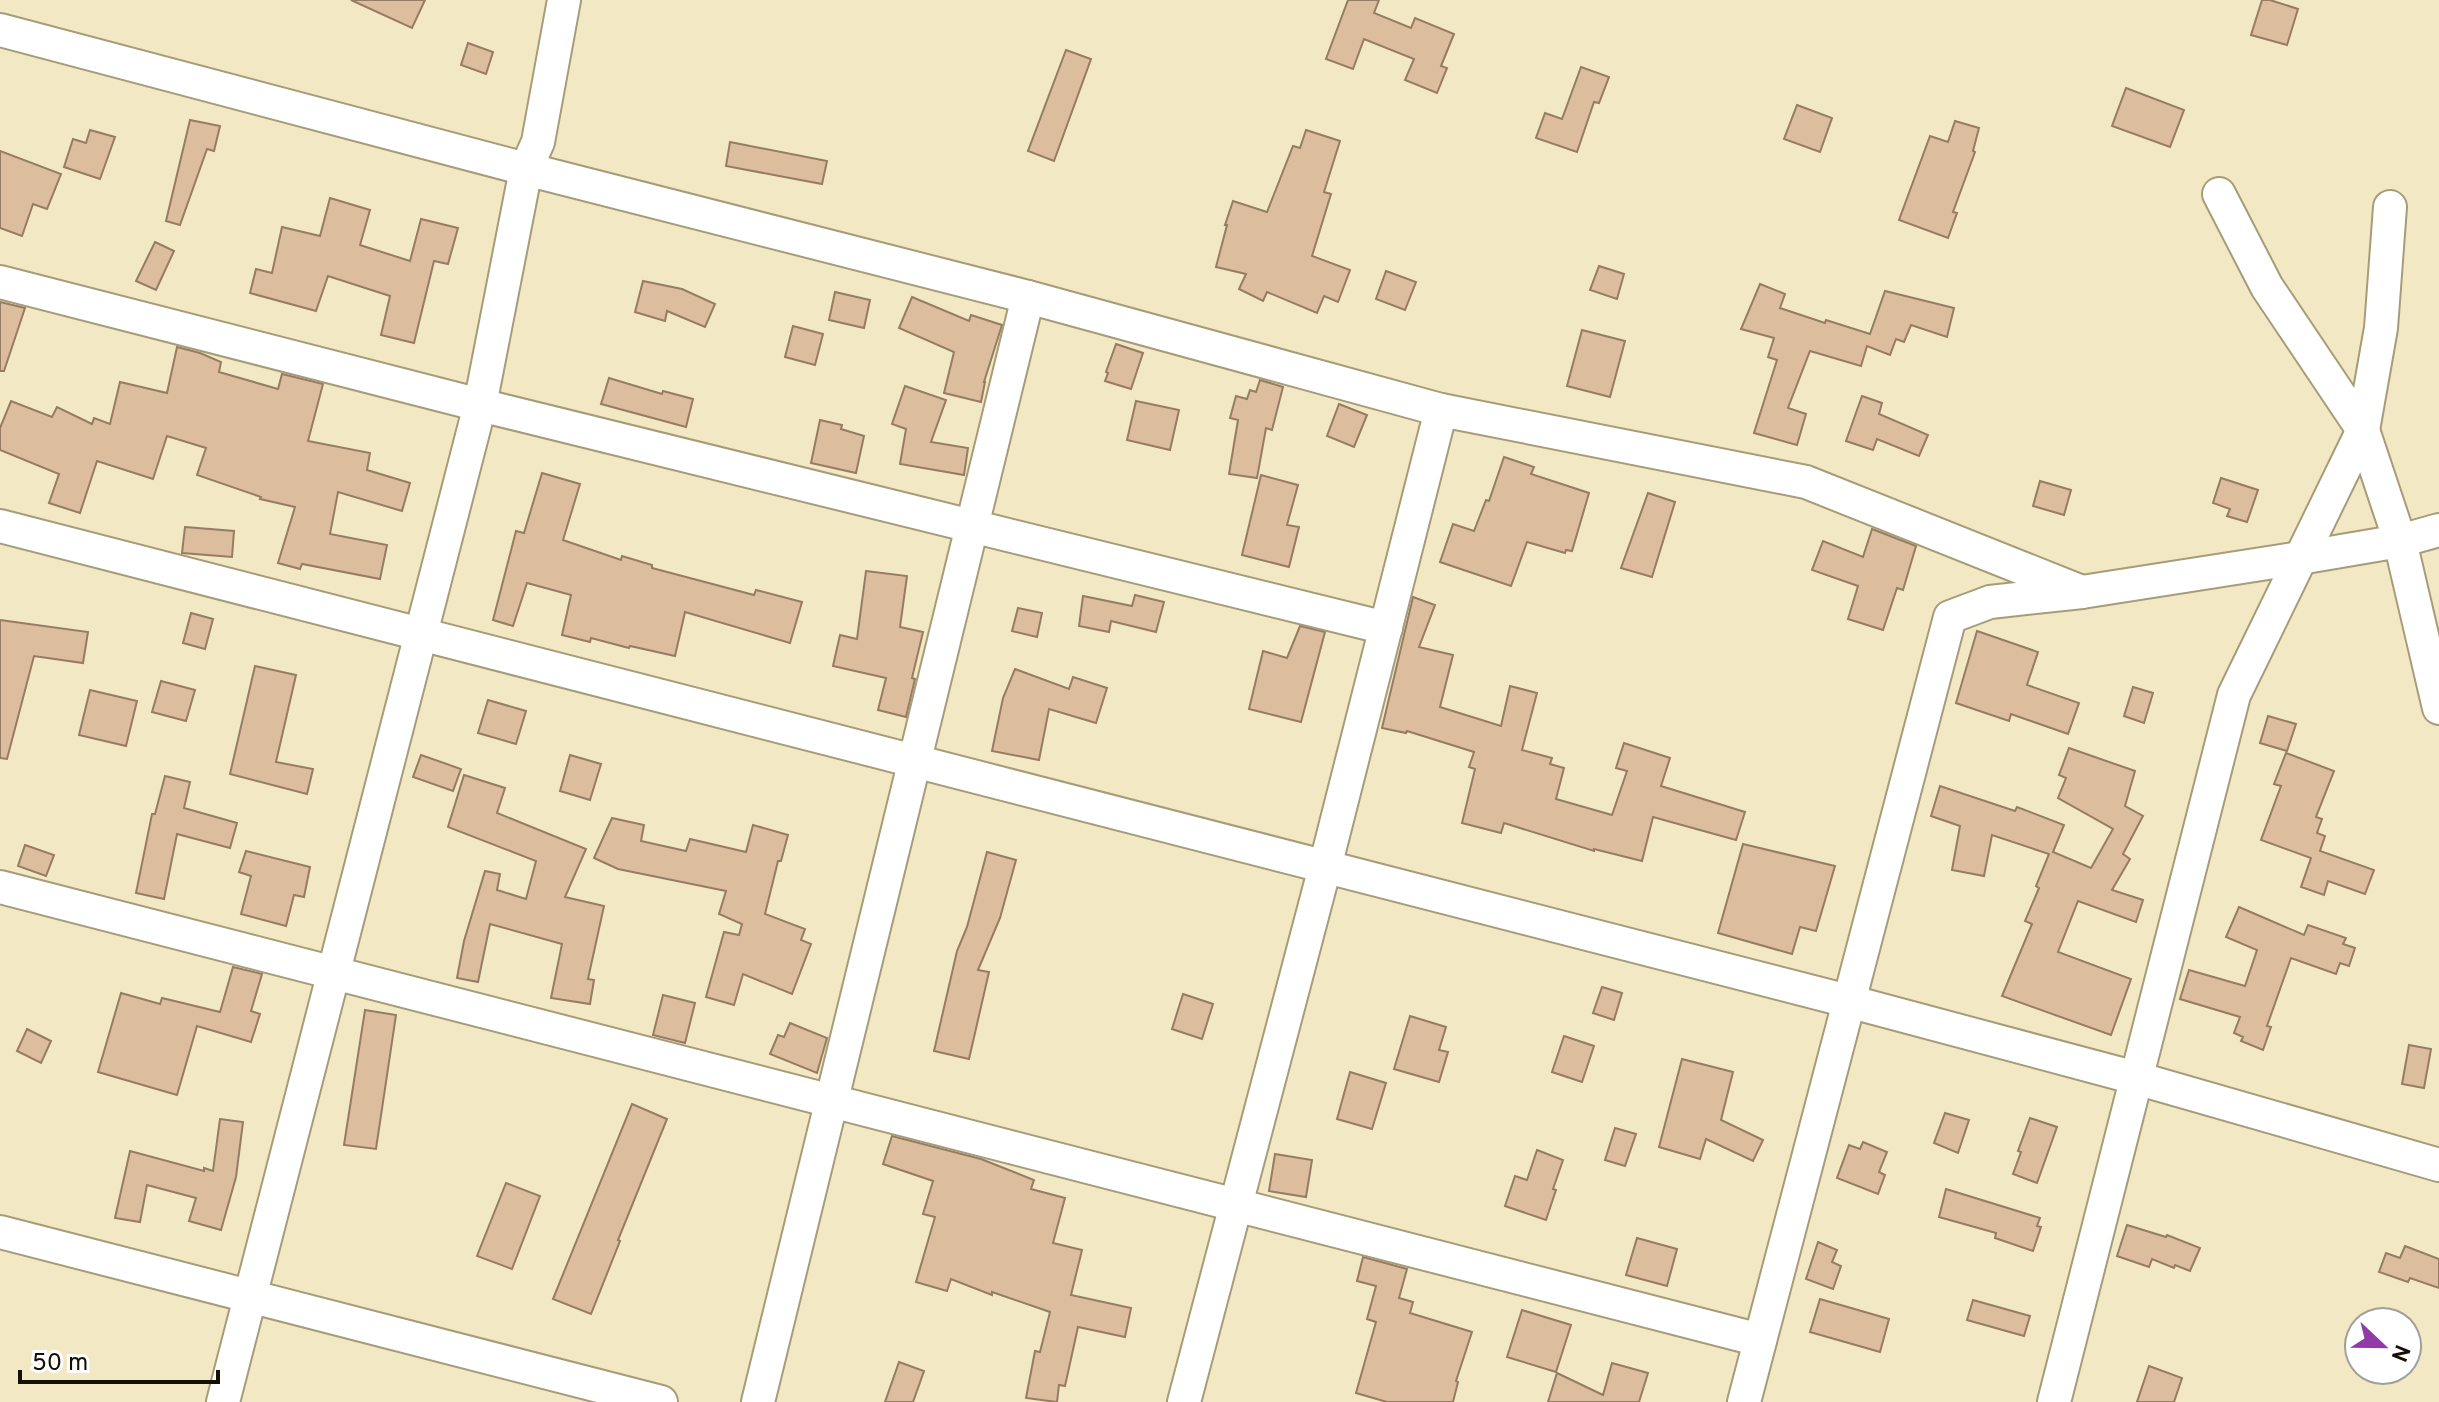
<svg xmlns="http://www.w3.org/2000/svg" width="2439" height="1402" font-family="Overpass,sans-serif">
	<rect width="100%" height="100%" fill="#f2e8c3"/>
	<g fill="#dcbd9e" stroke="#967c62" stroke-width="2">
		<polygon points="351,0 425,0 412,28"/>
		<polygon points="1348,0 1379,0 1374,13 1411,28 1415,18 1454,34 1441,66 1447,68 1437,93 1405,80 1414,59 1364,39 1353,69 1326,59"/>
		<polygon points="2262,0 2270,0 2298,9 2287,45 2251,35"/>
		<polygon points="468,43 493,52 486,74 461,65"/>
		<polygon points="1066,50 1091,59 1054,161 1028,151"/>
		<polygon points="1581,67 1609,77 1599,103 1594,102 1577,152 1536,138 1545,113 1562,119"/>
		<polygon points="2126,88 2184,110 2170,147 2112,126"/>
		<polygon points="1797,105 1832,118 1820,152 1784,139"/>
		<polygon points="190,120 220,126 214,151 207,149 180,225 166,221"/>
		<polygon points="1955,121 1979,128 1973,151 1975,152 1953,212 1957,213 1948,238 1899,220 1930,136 1948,142"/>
		<polygon points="90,130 115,137 100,179 64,167 73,139 86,143"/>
		<polygon points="1306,130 1340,141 1324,192 1331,194 1312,256 1350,270 1338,302 1324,296 1317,313 1267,292 1263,301 1239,289 1246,274 1216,267 1227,225 1225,225 1233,201 1267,212 1293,146 1300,148"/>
		<polygon points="730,142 827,161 822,184 726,166"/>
		<polygon points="0,151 61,174 47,209 33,204 22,236 0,228"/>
		<polygon points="330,198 370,210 360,245 410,261 421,219 458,228 448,264 434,261 414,343 381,335 390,296 328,276 316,311 250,293 256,269 272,273 282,227 320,236"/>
		<polygon points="155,242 174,251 156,290 136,281"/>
		<polygon points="1599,266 1624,274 1617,299 1590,290"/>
		<polygon points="1386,271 1416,282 1405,310 1376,299"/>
		<polygon points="643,281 682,289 715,304 705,327 667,311 665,321 635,312"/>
		<polygon points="1760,284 1785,294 1780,308 1825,323 1826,320 1870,334 1885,291 1954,308 1947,337 1911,325 1904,342 1896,339 1890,355 1867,346 1861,366 1810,351 1788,408 1806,414 1797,445 1754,433 1777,360 1768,357 1774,338 1741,329"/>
		<polygon points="835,292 870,300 864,328 829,320"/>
		<polygon points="912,297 969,321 971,315 1002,325 984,382 985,382 981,402 944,393 954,352 899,328"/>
		<polygon points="0,302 25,308 4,371 0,371"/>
		<polygon points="793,326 823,334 815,365 785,357"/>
		<polygon points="1582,330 1625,341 1610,397 1567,386"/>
		<polygon points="1116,344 1143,353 1131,389 1105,381 1108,373 1106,372"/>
		<polygon points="177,347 200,353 221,362 219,372 278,389 282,374 323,384 308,441 370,453 367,470 410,483 402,511 338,492 330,534 387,545 380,579 302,564 300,569 278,563 295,507 260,499 261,497 197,475 206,448 167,436 153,479 97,461 80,513 49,503 59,474 0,450 0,428 11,401 52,417 57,407 92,424 94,418 110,424 120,382 167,393"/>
		<polygon points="609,378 662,394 663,391 693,399 686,427 601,404"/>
		<polygon points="1260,380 1283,387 1272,430 1266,428 1257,478 1229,474 1238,420 1230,418 1236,396 1247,399 1250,390 1256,392"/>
		<polygon points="905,386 946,400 931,442 968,448 964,475 900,464 906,429 892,424"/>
		<polygon points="1862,396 1882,403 1879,414 1928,435 1919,456 1877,439 1873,450 1846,441"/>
		<polygon points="1136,401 1179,410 1170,450 1127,440"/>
		<polygon points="1339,404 1367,415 1354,447 1327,436"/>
		<polygon points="820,420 842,425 841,429 864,436 856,473 811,463"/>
		<polygon points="1504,457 1534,467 1531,474 1589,493 1572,551 1566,550 1565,553 1527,542 1511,586 1440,562 1453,524 1474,531 1486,500 1489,501"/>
		<polygon points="542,473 580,484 563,540 621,560 622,556 652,565 652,568 754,595 756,590 802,602 790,643 685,612 675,656 630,646 629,648 591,638 590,642 562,635 571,595 527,583 513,626 493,620 516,531 524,533"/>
		<polygon points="1261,475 1298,485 1287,525 1299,527 1289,567 1242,555"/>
		<polygon points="2221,478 2258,490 2247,522 2227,516 2230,509 2213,503"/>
		<polygon points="2040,481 2071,490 2064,515 2033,506"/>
		<polygon points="1648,493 1675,502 1652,577 1621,568"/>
		<polygon points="185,527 234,531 232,557 182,553"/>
		<polygon points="1872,529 1916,546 1903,590 1897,588 1883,630 1848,619 1858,586 1812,570 1823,541 1863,557"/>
		<polygon points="866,571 907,576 900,627 923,632 912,678 915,679 906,717 878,710 886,678 833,666 840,635 857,639"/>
		<polygon points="1135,595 1164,602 1156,632 1111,621 1109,632 1079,626 1083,596 1132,606"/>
		<polygon points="1413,597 1435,605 1419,647 1453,655 1440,707 1501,726 1510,686 1537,693 1522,750 1552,758 1550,764 1564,768 1556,799 1612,815 1627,771 1616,768 1624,743 1670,758 1661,786 1745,812 1736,840 1653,817 1642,861 1594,849 1594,851 1504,823 1501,833 1462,823 1475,769 1469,767 1474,752 1407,731 1406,733 1382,728"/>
		<polygon points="1018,608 1042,613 1037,637 1012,631"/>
		<polygon points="191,613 213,619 205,649 183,643"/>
		<polygon points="0,620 88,632 83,663 34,656 7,759 0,758"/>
		<polygon points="1300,626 1325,632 1301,722 1249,709 1263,651 1287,658"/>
		<polygon points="1977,631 2038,652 2027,685 2079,703 2068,734 2011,714 2009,721 1956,703"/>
		<polygon points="255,666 296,675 276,762 313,769 307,794 230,774"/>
		<polygon points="1015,669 1069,689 1073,677 1107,688 1096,723 1049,709 1039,760 992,751 1003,698"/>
		<polygon points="161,681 195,690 186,721 152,712"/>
		<polygon points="2133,687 2153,693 2144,723 2124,716"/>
		<polygon points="90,690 137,701 126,746 79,735"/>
		<polygon points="488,700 526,711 516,744 478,733"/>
		<polygon points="2268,716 2296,724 2287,751 2260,743"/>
		<polygon points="2069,748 2135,771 2125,806 2143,816 2123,854 2130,859 2112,890 2143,900 2136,922 2078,901 2058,952 2131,979 2111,1035 2002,996 2032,924 2025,921 2039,888 2036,886 2049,854 1992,835 1984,876 1952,870 1960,826 1931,816 1940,786 2015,811 2017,807 2064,825 2053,852 2091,868 2113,829 2058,798 2066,778 2059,775"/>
		<polygon points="2286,753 2334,771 2316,817 2322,819 2317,833 2325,836 2320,851 2374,870 2365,894 2328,881 2324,895 2301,887 2311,858 2261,840 2281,786 2274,784"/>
		<polygon points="421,755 461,769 453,791 413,777"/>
		<polygon points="570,755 601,764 590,800 560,791"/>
		<polygon points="464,775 505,788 497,813 586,849 565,897 604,906 588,979 594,980 590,1004 551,998 562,944 490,924 478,982 457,978 464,941 485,871 500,874 497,890 526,899 536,861 448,827"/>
		<polygon points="165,776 190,782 184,808 237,823 230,848 177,834 164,899 136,893 152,814 155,814"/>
		<polygon points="612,818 644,825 641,841 686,851 690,839 746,852 753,825 788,835 781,861 778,861 765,914 805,929 801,940 811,944 792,994 743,974 734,1005 706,997 724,932 739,935 742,924 719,914 726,891 618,869 594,858"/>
		<polygon points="1743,844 1835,866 1816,931 1800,927 1792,954 1718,933"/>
		<polygon points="25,845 54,855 46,876 18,866"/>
		<polygon points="246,851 310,867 304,897 294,895 286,926 241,914 251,876 239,872"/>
		<polygon points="987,852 1016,860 1000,918 978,970 989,972 969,1059 934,1051 957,951 967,927"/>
		<polygon points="2239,907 2304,935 2308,925 2346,938 2343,944 2355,948 2349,966 2340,963 2336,974 2291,958 2267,1026 2271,1027 2263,1050 2241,1041 2243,1037 2234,1033 2240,1017 2180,999 2189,970 2245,986 2257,950 2226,937"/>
		<polygon points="233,967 262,974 251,1011 260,1014 251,1042 197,1026 177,1095 98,1072 121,993 160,1004 162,998 220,1012"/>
		<polygon points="1602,987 1622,993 1614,1020 1593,1013"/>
		<polygon points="1183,994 1213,1004 1202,1039 1172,1029"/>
		<polygon points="663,995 695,1003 685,1043 653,1035"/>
		<polygon points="365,1010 396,1015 376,1149 344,1145"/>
		<polygon points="1410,1016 1446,1027 1439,1050 1448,1052 1439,1082 1394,1069"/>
		<polygon points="790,1023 827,1038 817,1073 770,1054 778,1035 784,1037"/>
		<polygon points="27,1029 51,1041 41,1063 17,1051"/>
		<polygon points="1564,1036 1594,1046 1582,1082 1552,1072"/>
		<polygon points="2409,1045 2431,1049 2424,1088 2402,1084"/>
		<polygon points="1682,1059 1733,1072 1721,1120 1763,1140 1753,1161 1706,1139 1700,1159 1659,1147"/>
		<polygon points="1350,1072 1386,1083 1372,1129 1337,1119"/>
		<polygon points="632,1104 667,1119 618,1240 620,1241 591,1314 553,1299"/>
		<polygon points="1945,1113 1969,1120 1958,1153 1934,1143"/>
		<polygon points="2030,1118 2057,1127 2037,1183 2013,1174 2021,1152 2018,1151"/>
		<polygon points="220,1119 243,1122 236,1177 221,1230 189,1221 196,1198 147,1185 140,1222 115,1218 130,1151 204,1171 204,1168 213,1171"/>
		<polygon points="1615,1128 1636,1134 1625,1166 1605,1160"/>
		<polygon points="892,1136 981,1159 1034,1180 1031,1189 1065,1198 1053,1243 1082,1250 1071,1295 1131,1308 1125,1337 1078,1327 1065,1386 1059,1385 1057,1402 1026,1398 1035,1351 1040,1352 1050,1312 992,1292 992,1295 951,1279 947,1291 916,1282 935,1217 923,1214 933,1181 883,1164"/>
		<polygon points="1863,1142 1887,1152 1879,1172 1885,1175 1878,1194 1837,1178 1849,1145 1860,1149"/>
		<polygon points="1537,1150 1563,1160 1553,1189 1556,1190 1546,1220 1505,1206 1515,1176 1527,1180"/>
		<polygon points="1275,1154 1312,1160 1306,1197 1269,1191"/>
		<polygon points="506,1183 540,1196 512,1269 477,1256"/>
		<polygon points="1946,1189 2040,1218 2037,1226 2041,1227 2033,1251 1995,1238 1996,1233 1939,1217"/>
		<polygon points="2127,1225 2166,1237 2167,1235 2200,1248 2190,1271 2175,1265 2174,1268 2152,1259 2149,1267 2117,1256"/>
		<polygon points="1637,1238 1677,1249 1667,1286 1626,1275"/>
		<polygon points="1818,1242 1837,1250 1832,1262 1841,1266 1833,1289 1806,1279"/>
		<polygon points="2405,1246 2439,1259 2439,1288 2410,1278 2408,1282 2379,1272 2386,1253 2400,1258"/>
		<polygon points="1363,1257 1407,1269 1399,1298 1413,1302 1410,1313 1472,1332 1456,1381 1458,1382 1453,1402 1387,1402 1356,1393 1376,1322 1367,1319 1376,1286 1357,1281"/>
		<polygon points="1820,1299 1889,1319 1880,1352 1810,1332"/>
		<polygon points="1973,1300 2030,1316 2024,1336 1967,1320"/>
		<polygon points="1522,1310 1571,1325 1556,1372 1507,1357"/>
		<polygon points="899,1362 924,1371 913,1402 885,1402"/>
		<polygon points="1612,1363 1648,1373 1639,1402 1548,1402 1557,1373 1603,1395"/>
		<polygon points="2149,1366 2182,1378 2174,1402 2137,1402"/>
	</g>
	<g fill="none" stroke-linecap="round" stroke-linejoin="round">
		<defs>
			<g id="minor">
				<polyline points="0,30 526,169 1028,297 1441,410 1806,482 2082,592"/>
				<polyline points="2219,194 2267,287 2363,430 2400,541 2439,708"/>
				<polyline points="0,282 480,405 1386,628"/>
				<polyline points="0,526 1848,1001 2136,1078 2439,1165"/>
				<polyline points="0,887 1760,1340"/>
				<polyline points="0,1232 661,1402"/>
				<polyline points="223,1402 480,405 526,169 538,142 564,0"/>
				<polyline points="758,1402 1028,297"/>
				<polyline points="1184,1402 1325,867 1441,410"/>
				<polyline points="1744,1402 1950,617 1990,602 2082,592 2300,558 2400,541 2439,530"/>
				<polyline points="2054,1402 2234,695 2363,430 2381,328 2390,207"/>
			</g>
		</defs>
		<use href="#minor" stroke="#a69c79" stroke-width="36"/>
		<use href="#minor" stroke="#fff" stroke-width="32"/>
	</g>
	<g transform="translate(2383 1346) rotate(112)"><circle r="38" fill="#ffffff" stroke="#a19f9b" stroke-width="2"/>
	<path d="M0-6L14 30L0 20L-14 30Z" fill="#913ba8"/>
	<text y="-12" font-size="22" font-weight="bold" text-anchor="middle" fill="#141004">N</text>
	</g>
	<path d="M20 1370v12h198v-12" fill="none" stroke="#141004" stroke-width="4"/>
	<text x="32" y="1370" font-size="24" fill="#141004" stroke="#ffffff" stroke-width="6" paint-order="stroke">50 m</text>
</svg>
